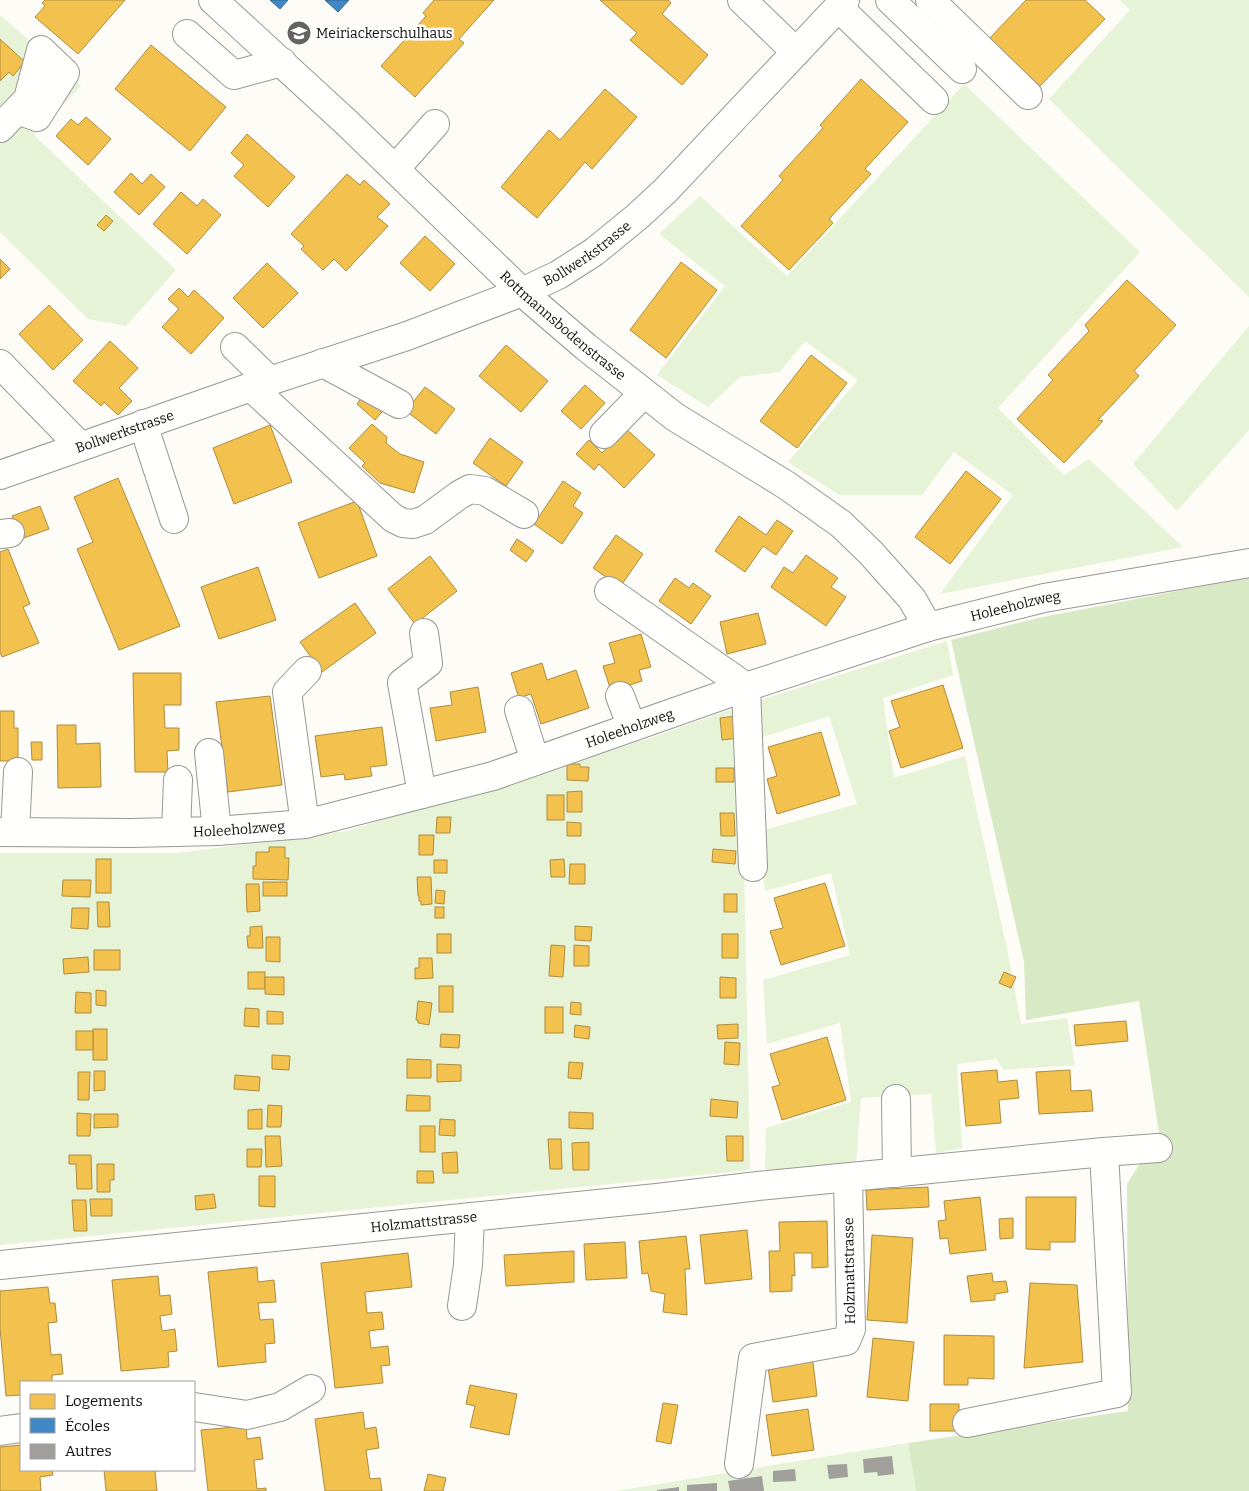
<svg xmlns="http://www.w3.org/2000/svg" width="1249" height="1491" font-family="Bitter,serif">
	<rect width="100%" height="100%" fill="#fdfcf7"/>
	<g fill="#e7f3d7">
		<polygon points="1120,0 1249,0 1249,297 1049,99 1130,10"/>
		<polygon points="0,15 81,86 34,135 176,270 126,326 88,319 0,232"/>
		<polygon points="964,84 1140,252 998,408 1064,475 1089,459 1183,547 940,594 1013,495 954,452 922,495 839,495 788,462 858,380 805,341 780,372 740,377 708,407 657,375 725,286 659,234 700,196 787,276"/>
		<polygon points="1249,326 1249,430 1177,511 1133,464"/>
		<polygon points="947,641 953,675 883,698 894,778 965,756 1010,963 1021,1024 1067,1018 1075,1065 1003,1070 997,1059 957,1064 962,1148 936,1153 931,1094 861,1098 856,1164 765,1170 766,1128 851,1102 840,1023 767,1044 763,980 850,955 831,873 765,891 757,832 857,804 829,716 760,738 754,702"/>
		<polygon points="741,706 750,1170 0,1245 0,853 178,853 347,831 653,737"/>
		<polygon points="908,1443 916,1491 616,1491"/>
	</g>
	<polygon fill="#d8eac5" points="1249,577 1249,1491 916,1491 908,1443 1128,1411 1127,1184 1159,1133 1139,1001 1026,1020 1024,962 951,640 1038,618"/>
	<g fill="#f2c14e" stroke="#ae8c3c">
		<polygon points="45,0 125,0 78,54 35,17 45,6 42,3"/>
		<polygon points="434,0 494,0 459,39 464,43 415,97 381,66 426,16 423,13"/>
		<polygon points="600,0 668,0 671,3 662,14 708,55 682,85 630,40 637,33"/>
		<polygon points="1026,0 1085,0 1105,19 1037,89 987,41"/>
		<polygon points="0,39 25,62 13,76 9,72 0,81"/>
		<polygon points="151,45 226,107 190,151 115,89"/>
		<polygon points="861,79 908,122 865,169 871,174 829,219 833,223 789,270 741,226 783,180 779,176 823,128 820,125"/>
		<polygon points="605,89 637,117 592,169 585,162 537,218 501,187 549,130 560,140"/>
		<polygon points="86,117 111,139 88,165 56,136 71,119 78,125"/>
		<polygon points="247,134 295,177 268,207 234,176 244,165 231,153"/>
		<polygon points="131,173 142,184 151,174 165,187 139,215 114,192"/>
		<polygon points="347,174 360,185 364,180 390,204 377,217 388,226 346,271 334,259 323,270 301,249 304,246 291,234"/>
		<polygon points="181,192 197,206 203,199 221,215 187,254 153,224"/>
		<polygon points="106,215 113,221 104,231 97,225"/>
		<polygon points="425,236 455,264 430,291 400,263"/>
		<polygon points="0,259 10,269 0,279"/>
		<polygon points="681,262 717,290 666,358 630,330"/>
		<polygon points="267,263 298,293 263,328 233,298"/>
		<polygon points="1127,280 1176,325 1134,371 1139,376 1098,420 1103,421 1064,463 1017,419 1053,380 1048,375 1089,331 1085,325"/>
		<polygon points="179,288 188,297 194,290 224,318 191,354 162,327 179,309 168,299"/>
		<polygon points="49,305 83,340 53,370 19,334"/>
		<polygon points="110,341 138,368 119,388 132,401 118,415 104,402 101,406 73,381"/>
		<polygon points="506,345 548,381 521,412 479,376"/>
		<polygon points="811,355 847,383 797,448 760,421"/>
		<polygon points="585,385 605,403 581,429 561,411"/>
		<polygon points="425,387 455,409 436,434 406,411"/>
		<polygon points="365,393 388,405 375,420 357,404"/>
		<polygon points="372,424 387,437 386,443 400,454 424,462 414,493 380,483 362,466 365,463 349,448"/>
		<polygon points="270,425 292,482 234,504 213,448"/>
		<polygon points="625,428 655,455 624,488 599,464 594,470 576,454 589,440 602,453"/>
		<polygon points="490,438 523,462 506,486 473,463"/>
		<polygon points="966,471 1001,499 950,564 915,537"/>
		<polygon points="118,478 180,626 119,650 77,549 93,542 74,497"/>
		<polygon points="563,481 581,493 573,506 583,513 562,544 534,524"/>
		<polygon points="357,501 377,556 319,578 298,523"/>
		<polygon points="40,506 49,529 21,539 12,516"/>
		<polygon points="739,516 766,535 777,520 793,531 776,555 763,546 745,572 715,551"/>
		<polygon points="616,535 643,554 620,587 593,568"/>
		<polygon points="517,539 534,551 526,562 510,550"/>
		<polygon points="8,549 30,604 23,607 39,643 2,657 0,652 0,552"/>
		<polygon points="806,555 838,578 831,587 846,597 826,626 771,587 784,567 793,573"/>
		<polygon points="430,556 457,591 415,624 388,589"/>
		<polygon points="258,567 276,620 219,639 201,587"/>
		<polygon points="675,578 689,588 693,583 711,596 691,624 659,601"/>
		<polygon points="355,603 376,633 322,672 300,642"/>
		<polygon points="758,613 766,644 727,654 720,622"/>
		<polygon points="641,634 651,667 639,670 642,681 611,691 603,666 615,663 609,643"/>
		<polygon points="542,663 547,680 576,670 589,708 541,724 531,694 519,698 511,673"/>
		<polygon points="133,673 181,673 181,705 164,705 165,728 179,728 179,750 167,751 168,772 135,772"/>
		<polygon points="943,685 963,748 901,768 889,731 900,727 891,701"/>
		<polygon points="478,687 486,732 436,741 430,708 452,705 450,692"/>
		<polygon points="270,696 282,785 228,792 216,702"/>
		<polygon points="0,711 14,711 14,728 18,728 18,761 0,761"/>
		<polygon points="736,716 738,738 722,740 720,718"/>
		<polygon points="57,725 76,725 76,744 100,743 101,787 58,788"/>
		<polygon points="382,727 387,765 370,767 372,776 345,780 344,774 321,777 315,736"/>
		<polygon points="821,732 840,795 777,814 767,779 777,776 768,747"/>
		<polygon points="31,742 42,742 42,760 32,760"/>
		<polygon points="567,764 580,764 580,767 589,767 588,781 567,780"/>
		<rect x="716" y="768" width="18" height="14"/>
		<polygon points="582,791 582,812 567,812 567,792"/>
		<rect x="547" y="795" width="17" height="25"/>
		<polygon points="720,813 734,813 735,836 721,836"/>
		<polygon points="437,817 451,817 450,833 436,833"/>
		<polygon points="567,822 581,823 581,836 567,836"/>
		<polygon points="419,835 434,835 433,855 419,855"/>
		<polygon points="269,847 285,847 285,858 289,858 288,880 253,879 253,866 256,866 256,852 269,852"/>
		<polygon points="713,849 736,851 735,864 712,862"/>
		<rect x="96" y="859" width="15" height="34"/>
		<polygon points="564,859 565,877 551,877 550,860"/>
		<rect x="434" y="860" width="13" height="13"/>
		<polygon points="570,864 585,864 585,884 569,884"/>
		<polygon points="417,877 431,877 432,904 421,905 421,901 419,901 419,896 418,896"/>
		<polygon points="63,880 91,880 90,897 62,896"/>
		<rect x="263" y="882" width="24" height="14"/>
		<polygon points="825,883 845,946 781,965 770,931 783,928 774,898"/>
		<polygon points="246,884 259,884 260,911 247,912"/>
		<polygon points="436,890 445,891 444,904 435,903"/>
		<rect x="724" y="894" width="13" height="18"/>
		<polygon points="97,902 109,902 110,927 98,927"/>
		<rect x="435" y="907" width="9" height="11"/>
		<polygon points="72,908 89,908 88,929 71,928"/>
		<polygon points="262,926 263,948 248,948 247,936 250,936 250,927"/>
		<polygon points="575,926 592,927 591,941 575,940"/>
		<rect x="437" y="934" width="14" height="19"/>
		<rect x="722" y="934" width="16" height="24"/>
		<polygon points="266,937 280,937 280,962 266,961"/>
		<polygon points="551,945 565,946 563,977 549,976"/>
		<polygon points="574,945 589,946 589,966 574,966"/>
		<rect x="94" y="950" width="26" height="20"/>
		<polygon points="88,957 89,972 64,974 63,959"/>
		<polygon points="419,958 432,958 433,978 415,979 415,968 419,968"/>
		<rect x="248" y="972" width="17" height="17"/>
		<polygon points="1004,972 1016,977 1011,988 999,983"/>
		<polygon points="265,977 284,977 284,995 265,994"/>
		<polygon points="720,977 736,978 736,998 720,998"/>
		<rect x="439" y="986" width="14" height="26"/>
		<polygon points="96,990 106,991 106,1006 96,1005"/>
		<polygon points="76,992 91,993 91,1013 75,1013"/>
		<polygon points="418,1001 432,1003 429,1025 418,1023 418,1020 416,1020"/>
		<polygon points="571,1002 581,1003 581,1015 570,1014"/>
		<rect x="545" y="1007" width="18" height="26"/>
		<polygon points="245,1008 259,1009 259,1027 244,1026"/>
		<polygon points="267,1011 283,1012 283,1024 267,1024"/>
		<polygon points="1126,1021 1128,1041 1076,1046 1074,1025"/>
		<polygon points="738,1024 738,1038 718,1039 717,1025"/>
		<polygon points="575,1025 590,1027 589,1039 574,1037"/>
		<rect x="93" y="1029" width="14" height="31"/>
		<rect x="76" y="1031" width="17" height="19"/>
		<polygon points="441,1034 460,1035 459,1048 440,1047"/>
		<polygon points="827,1037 846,1100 782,1120 772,1087 780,1085 770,1054"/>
		<polygon points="725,1042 740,1043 739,1065 724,1064"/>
		<polygon points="272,1055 290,1056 289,1070 272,1069"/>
		<polygon points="407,1059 431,1060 431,1078 407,1078"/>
		<polygon points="569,1062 583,1063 581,1079 568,1078"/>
		<polygon points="437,1064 461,1065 461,1081 437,1082"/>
		<polygon points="997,1070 998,1082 1017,1080 1019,1098 999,1100 1001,1123 966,1126 961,1073"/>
		<polygon points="1070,1070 1071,1091 1091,1090 1093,1111 1039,1114 1036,1072"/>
		<polygon points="94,1071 105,1071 105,1090 94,1091"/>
		<polygon points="78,1072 90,1072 89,1100 78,1100"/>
		<polygon points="235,1075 260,1077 259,1091 234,1089"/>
		<polygon points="407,1095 430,1096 430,1111 406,1111"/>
		<polygon points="711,1099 738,1102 737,1118 710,1116"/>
		<polygon points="268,1105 282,1106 281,1127 267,1127"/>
		<polygon points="262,1109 262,1129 248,1129 248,1110"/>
		<polygon points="569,1112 593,1113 593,1129 569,1128"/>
		<polygon points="77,1113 91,1114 90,1136 77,1136"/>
		<polygon points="94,1114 118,1114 118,1127 94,1128"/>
		<polygon points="440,1119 455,1120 455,1136 439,1135"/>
		<rect x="420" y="1126" width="15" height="26"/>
		<polygon points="265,1136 280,1136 282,1166 266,1167"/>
		<polygon points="726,1136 743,1136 743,1161 727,1161"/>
		<polygon points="548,1139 561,1139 562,1169 550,1169"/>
		<polygon points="589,1142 589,1170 573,1170 572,1143"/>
		<polygon points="247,1149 262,1149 261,1167 247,1167"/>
		<polygon points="457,1152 458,1173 443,1173 442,1153"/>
		<polygon points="69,1155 91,1155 92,1189 77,1189 76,1164 69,1164"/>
		<polygon points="97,1164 114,1164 114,1180 110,1180 110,1192 97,1192"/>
		<polygon points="417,1171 433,1171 434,1183 417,1183"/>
		<polygon points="259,1176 275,1176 275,1207 259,1206"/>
		<polygon points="928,1187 929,1207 867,1210 866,1190"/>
		<polygon points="214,1194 216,1208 196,1210 195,1196"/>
		<polygon points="980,1197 986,1250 950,1254 948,1238 940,1239 938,1221 946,1220 944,1201"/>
		<polygon points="1026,1197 1076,1197 1075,1242 1050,1242 1050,1250 1026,1249"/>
		<polygon points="90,1199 112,1199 112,1216 91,1216"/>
		<polygon points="72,1200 86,1200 87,1231 74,1231"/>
		<polygon points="1013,1218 1013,1238 1000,1239 999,1219"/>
		<polygon points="827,1221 828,1267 812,1268 812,1253 794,1253 795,1276 792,1275 792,1291 770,1292 769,1251 780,1251 779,1222"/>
		<polygon points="747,1230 752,1279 705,1284 700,1235"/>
		<polygon points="872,1235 913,1238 907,1323 867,1320"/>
		<polygon points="686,1236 690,1269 685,1269 687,1315 663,1312 665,1294 651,1291 648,1273 642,1274 639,1241"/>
		<polygon points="625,1242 627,1278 586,1280 584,1244"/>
		<polygon points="574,1251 574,1282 506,1286 504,1255"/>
		<polygon points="408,1253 412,1287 365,1292 367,1313 382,1312 384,1329 369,1331 371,1348 388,1346 390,1365 381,1366 383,1383 335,1388 321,1263"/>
		<polygon points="257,1267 258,1282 274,1280 276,1302 258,1303 260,1320 273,1319 275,1343 265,1344 266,1362 218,1367 208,1272"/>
		<polygon points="992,1273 993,1282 1006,1281 1008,1292 995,1294 995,1300 971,1302 967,1276"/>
		<polygon points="158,1276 160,1296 170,1295 172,1314 160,1316 162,1331 175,1329 177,1351 168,1352 169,1367 121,1371 112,1280"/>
		<polygon points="1030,1283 1077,1285 1083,1362 1024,1368"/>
		<polygon points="48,1287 50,1303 55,1303 57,1322 48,1323 51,1355 61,1354 63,1374 52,1375 52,1382 21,1382 21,1395 6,1396 0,1328 0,1291"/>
		<polygon points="944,1335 994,1336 994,1379 968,1378 968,1385 944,1385"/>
		<polygon points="873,1338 914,1342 908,1401 867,1397"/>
		<polygon points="812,1354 817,1396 773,1402 767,1360"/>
		<polygon points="470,1385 517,1394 509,1435 470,1427 475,1406 466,1404"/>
		<polygon points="663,1403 678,1405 671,1444 656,1441"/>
		<rect x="930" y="1404" width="29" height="27"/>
		<polygon points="808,1409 814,1450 772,1456 766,1415"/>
		<polygon points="363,1412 365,1429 376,1427 379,1448 366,1450 370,1479 380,1478 382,1491 325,1491 315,1419"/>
		<polygon points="246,1426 247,1439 260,1437 263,1459 254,1460 257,1489 266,1488 266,1491 208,1491 201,1430"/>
		<polygon points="21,1445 21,1470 52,1470 53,1475 40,1477 41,1491 0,1491 0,1447"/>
		<polygon points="104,1470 169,1470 155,1471 157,1491 106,1491"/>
		<polygon points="428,1474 446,1478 443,1491 424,1491"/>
	</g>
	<g fill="#3f88c5" stroke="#31648f">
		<polygon points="270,0 288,0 280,9"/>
		<polygon points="325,0 349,0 338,12"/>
	</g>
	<g fill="#a19f9c">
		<polygon points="892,1456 894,1474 878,1476 877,1472 864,1473 863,1459"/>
		<polygon points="847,1464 848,1477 829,1479 827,1465"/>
		<polygon points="795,1469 796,1481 773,1482 773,1471"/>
		<polygon points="762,1476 764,1491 730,1491 728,1481"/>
		<polygon points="717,1483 717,1491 687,1491 687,1485"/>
		<polygon points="679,1487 679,1491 657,1491 657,1490"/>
	</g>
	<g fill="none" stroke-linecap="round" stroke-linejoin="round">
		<defs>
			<g id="minor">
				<path id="s1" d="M213,0L346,122L522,292L586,347L675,417L786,485L841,524L871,553L912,599L928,627"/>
				<polyline points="742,0 796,52"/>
				<polyline points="890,0 962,69"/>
				<polyline points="930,0 1028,95"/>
				<polyline points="838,7 934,100"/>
				<polyline points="187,34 234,75 282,62"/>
				<polyline points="0,128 28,99 41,50 65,73 37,117 18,110"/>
				<polyline points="395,169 435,124"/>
				<polyline points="235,347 270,381"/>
				<polyline points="323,363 399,404"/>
				<polyline points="0,364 80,446"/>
				<polyline points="251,387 393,518 403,523 413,524 425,520 459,495 470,489 485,491 524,514"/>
				<polyline points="143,424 174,519"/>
				<polyline points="604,434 644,393"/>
				<path id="s2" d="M0,475L251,387L407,336L522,292L558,275L594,252L638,216L666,190L845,0"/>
				<polyline points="0,534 10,533"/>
				<polyline points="609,591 746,687 753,867"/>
				<polyline points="620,696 632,727"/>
				<polyline points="519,710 535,761"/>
				<polyline points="209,753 217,831"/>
				<polyline points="422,794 402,683 428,663 424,633"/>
				<polyline points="305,824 287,692 307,671"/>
				<path id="s3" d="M0,832L131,833L217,831L305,824L493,776L746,687L928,627L1044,598L1249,563"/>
				<polyline points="15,832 18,772"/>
				<polyline points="176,832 178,780"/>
				<polyline points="896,1099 897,1173"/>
				<path id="s4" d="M0,1265L657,1198L758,1186L1104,1152L1158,1148"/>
				<polyline points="462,1306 468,1265 470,1217"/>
				<polyline points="194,1407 247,1415 280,1407 311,1389"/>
				<polyline points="967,1423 1117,1393 1104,1152"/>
				<polyline points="0,1431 21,1428"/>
				<polyline points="739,1464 753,1358 846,1341 851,1329 848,1178"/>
			</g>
		</defs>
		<use href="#minor" stroke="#979795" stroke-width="30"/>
		<use href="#minor" stroke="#fffffe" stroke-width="28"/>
	</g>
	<defs>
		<symbol id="school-disc" viewBox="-11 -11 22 22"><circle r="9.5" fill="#646362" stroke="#fff"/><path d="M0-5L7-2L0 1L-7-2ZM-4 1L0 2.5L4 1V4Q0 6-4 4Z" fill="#fff"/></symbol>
	</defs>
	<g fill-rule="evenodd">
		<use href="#school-disc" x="285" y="19" width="28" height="28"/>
	</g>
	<g text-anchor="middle" stroke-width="5" stroke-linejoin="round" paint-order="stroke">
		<g font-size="14" fill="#111" stroke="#fff" text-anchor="start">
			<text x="316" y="38">Meiriackerschulhaus</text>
		</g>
		<g font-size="14" fill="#111" stroke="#fff">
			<text dy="5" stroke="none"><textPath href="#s2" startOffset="629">Bollwerkstrasse</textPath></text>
			<text dy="5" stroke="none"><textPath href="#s1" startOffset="478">Rottmannsbodenstrasse</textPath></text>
			<text dy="5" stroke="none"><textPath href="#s2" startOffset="132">Bollwerkstrasse</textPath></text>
			<text dy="5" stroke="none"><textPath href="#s3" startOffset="1049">Holeeholzweg</textPath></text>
			<text dy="5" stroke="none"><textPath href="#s3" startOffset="644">Holeeholzweg</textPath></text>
			<text dy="5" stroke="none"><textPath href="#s3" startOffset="239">Holeeholzweg</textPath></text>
			<text dy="5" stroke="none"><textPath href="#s4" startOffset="426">Holzmattstrasse</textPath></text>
			<text transform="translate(849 1271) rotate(-91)" y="5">Holzmattstrasse</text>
		</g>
	</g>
	<rect x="20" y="1381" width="175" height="90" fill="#ffffff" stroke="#a0a0a0"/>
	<rect x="30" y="1394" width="25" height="15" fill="#f2c14e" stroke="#a0a0a0"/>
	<text x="65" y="1406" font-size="15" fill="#111111">Logements</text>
	<rect x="30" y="1418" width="25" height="15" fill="#3f88c5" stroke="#a0a0a0"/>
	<text x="65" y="1431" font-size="15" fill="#111111">Écoles</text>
	<rect x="30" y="1444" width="25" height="15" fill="#a19f9c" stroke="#a0a0a0"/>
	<text x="65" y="1456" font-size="15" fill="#111111">Autres</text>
</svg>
